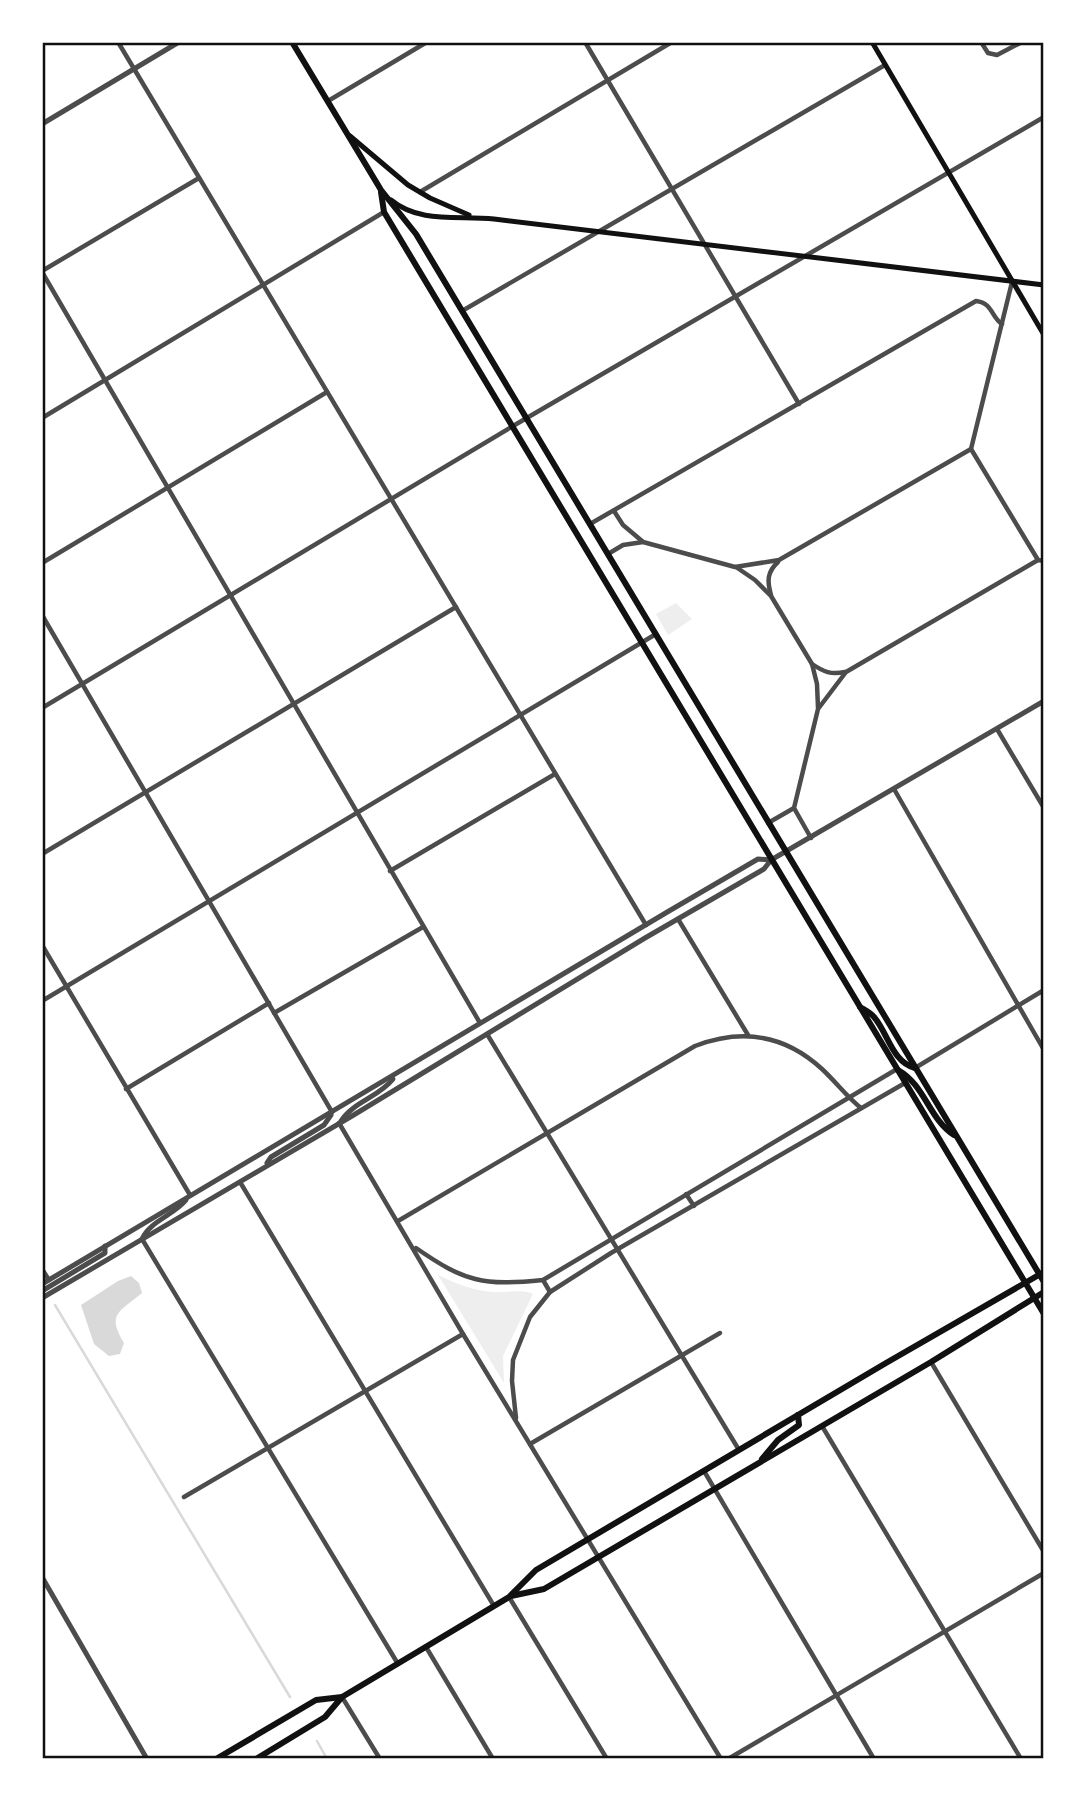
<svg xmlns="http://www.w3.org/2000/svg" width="1086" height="1801" font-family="'Open Sans',sans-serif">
	<rect width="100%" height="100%" fill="#fff"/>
	<g fill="#eee">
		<polygon points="676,603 692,619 668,635 656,614"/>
		<path d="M438,1275C455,1283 474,1291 493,1292C507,1293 521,1288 533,1294L503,1356L504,1383Z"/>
	</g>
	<path fill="#d9d9d9" d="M131,1276L139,1283L142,1293C120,1312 106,1313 124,1343L120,1354L109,1356L94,1344L81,1305L118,1281Z"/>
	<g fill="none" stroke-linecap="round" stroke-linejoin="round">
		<g stroke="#d9d9d9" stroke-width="2.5">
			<polyline points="55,1305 290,1697"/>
			<polyline points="317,1741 327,1759"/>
		</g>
		<g stroke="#4c4c4c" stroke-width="4.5">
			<polyline points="118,42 646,925"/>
			<polyline points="585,42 799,404"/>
			<polyline points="981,42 988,53 997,55 1022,42"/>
			<polyline points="328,101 427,42"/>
			<polyline points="420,192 672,42"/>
			<polyline points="42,271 199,178"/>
			<polyline points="42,272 480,1023"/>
			<polyline points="1012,282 971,449 1038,560"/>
			<polyline points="462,311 885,65"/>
			<polyline points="42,418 384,212"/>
			<polyline points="614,511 623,525 642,541"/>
			<path d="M590,524L976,301C993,303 991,317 1002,324"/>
			<polyline points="608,554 623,545 643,542 735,567 779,560 971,449"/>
			<polyline points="42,563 327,392"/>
			<polyline points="736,567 755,580 771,596 812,664 817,684 818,708"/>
			<path d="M771,595C767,581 767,572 778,562"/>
			<polyline points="42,615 332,1112"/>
			<path d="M812,664C824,672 831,675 845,672"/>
			<polyline points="42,708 513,426 1044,117"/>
			<polyline points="997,729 1044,808"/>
			<polyline points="894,789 1044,1050"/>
			<polyline points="768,823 794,808"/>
			<polyline points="811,838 794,808 818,709 846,672 1038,560 1044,561"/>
			<polyline points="42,854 456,607"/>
			<polyline points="390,871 555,774"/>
			<polyline points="678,919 748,1035"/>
			<polyline points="42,945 190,1195"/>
			<polyline points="42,1001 656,634"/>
			<polyline points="274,1013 423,927"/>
			<polyline points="487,1034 739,1450"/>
			<polyline points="915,1068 1044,990"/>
			<polyline points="126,1089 269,1003"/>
			<polyline points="339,1123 463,1334 721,1759"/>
			<polyline points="240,1182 494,1606"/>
			<polyline points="686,1194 694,1206"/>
			<path d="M398,1221L695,1046C742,1028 785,1035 822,1069C836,1082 847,1097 861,1108"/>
			<polyline points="142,1239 398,1664"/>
			<path d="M416,1248C465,1282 483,1286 543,1280L897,1069"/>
			<polyline points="42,1269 49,1280"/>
			<polyline points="543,1280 550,1292"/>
			<polyline points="931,1362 1044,1552"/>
			<polyline points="516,1418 512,1381 513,1360 530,1317 550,1292 611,1253 905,1083"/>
			<polyline points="822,1426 1021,1759"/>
			<polyline points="530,1444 720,1333"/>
			<polyline points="704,1471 874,1759"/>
			<polyline points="184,1497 463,1334"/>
			<polyline points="509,1597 607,1759"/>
			<polyline points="426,1647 493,1759"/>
			<polyline points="342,1697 380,1759"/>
			<polyline points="728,1759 1044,1573"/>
		</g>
		<g stroke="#4c4c4c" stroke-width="5">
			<polyline points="42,124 179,42"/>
			<path d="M341,1121C353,1102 379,1097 393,1079"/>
			<polyline points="267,1163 271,1157 324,1125 331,1115"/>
			<path d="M142,1239C150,1221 174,1215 186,1200"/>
			<polyline points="42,1284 669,911 758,859 771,860"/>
			<polyline points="42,1291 105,1253 105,1246"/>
			<polyline points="42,1298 352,1116 645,938 764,869 771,860 1044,701"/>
			<polyline points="42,1577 147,1759"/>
		</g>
		<g stroke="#111" stroke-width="5">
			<polyline points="872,42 1044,335"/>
			<polyline points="350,136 408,185 430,198 469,215"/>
			<path d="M391,200C420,224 459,215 494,219L1044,285"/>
		</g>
		<g stroke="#111" stroke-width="6">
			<polyline points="292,42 381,190 416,234 1044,1282"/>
			<polyline points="381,192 384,212 1044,1314"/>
			<path d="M860,1007C865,1010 871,1013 874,1017C888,1033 892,1062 915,1068"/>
			<path d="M898,1070C925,1085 929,1119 954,1135"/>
			<polyline points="762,1459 778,1440 799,1425 798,1415"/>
			<polyline points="511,1596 544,1589 931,1362 1044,1292"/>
			<polyline points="216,1759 316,1700 342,1697"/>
			<polyline points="256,1759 325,1717 342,1697 509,1597 536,1570 886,1363 1044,1272"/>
		</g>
	</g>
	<rect width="1086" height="1801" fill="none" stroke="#ffffff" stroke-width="88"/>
	<rect x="44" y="44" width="998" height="1713" fill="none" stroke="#111" stroke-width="2.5"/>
</svg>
